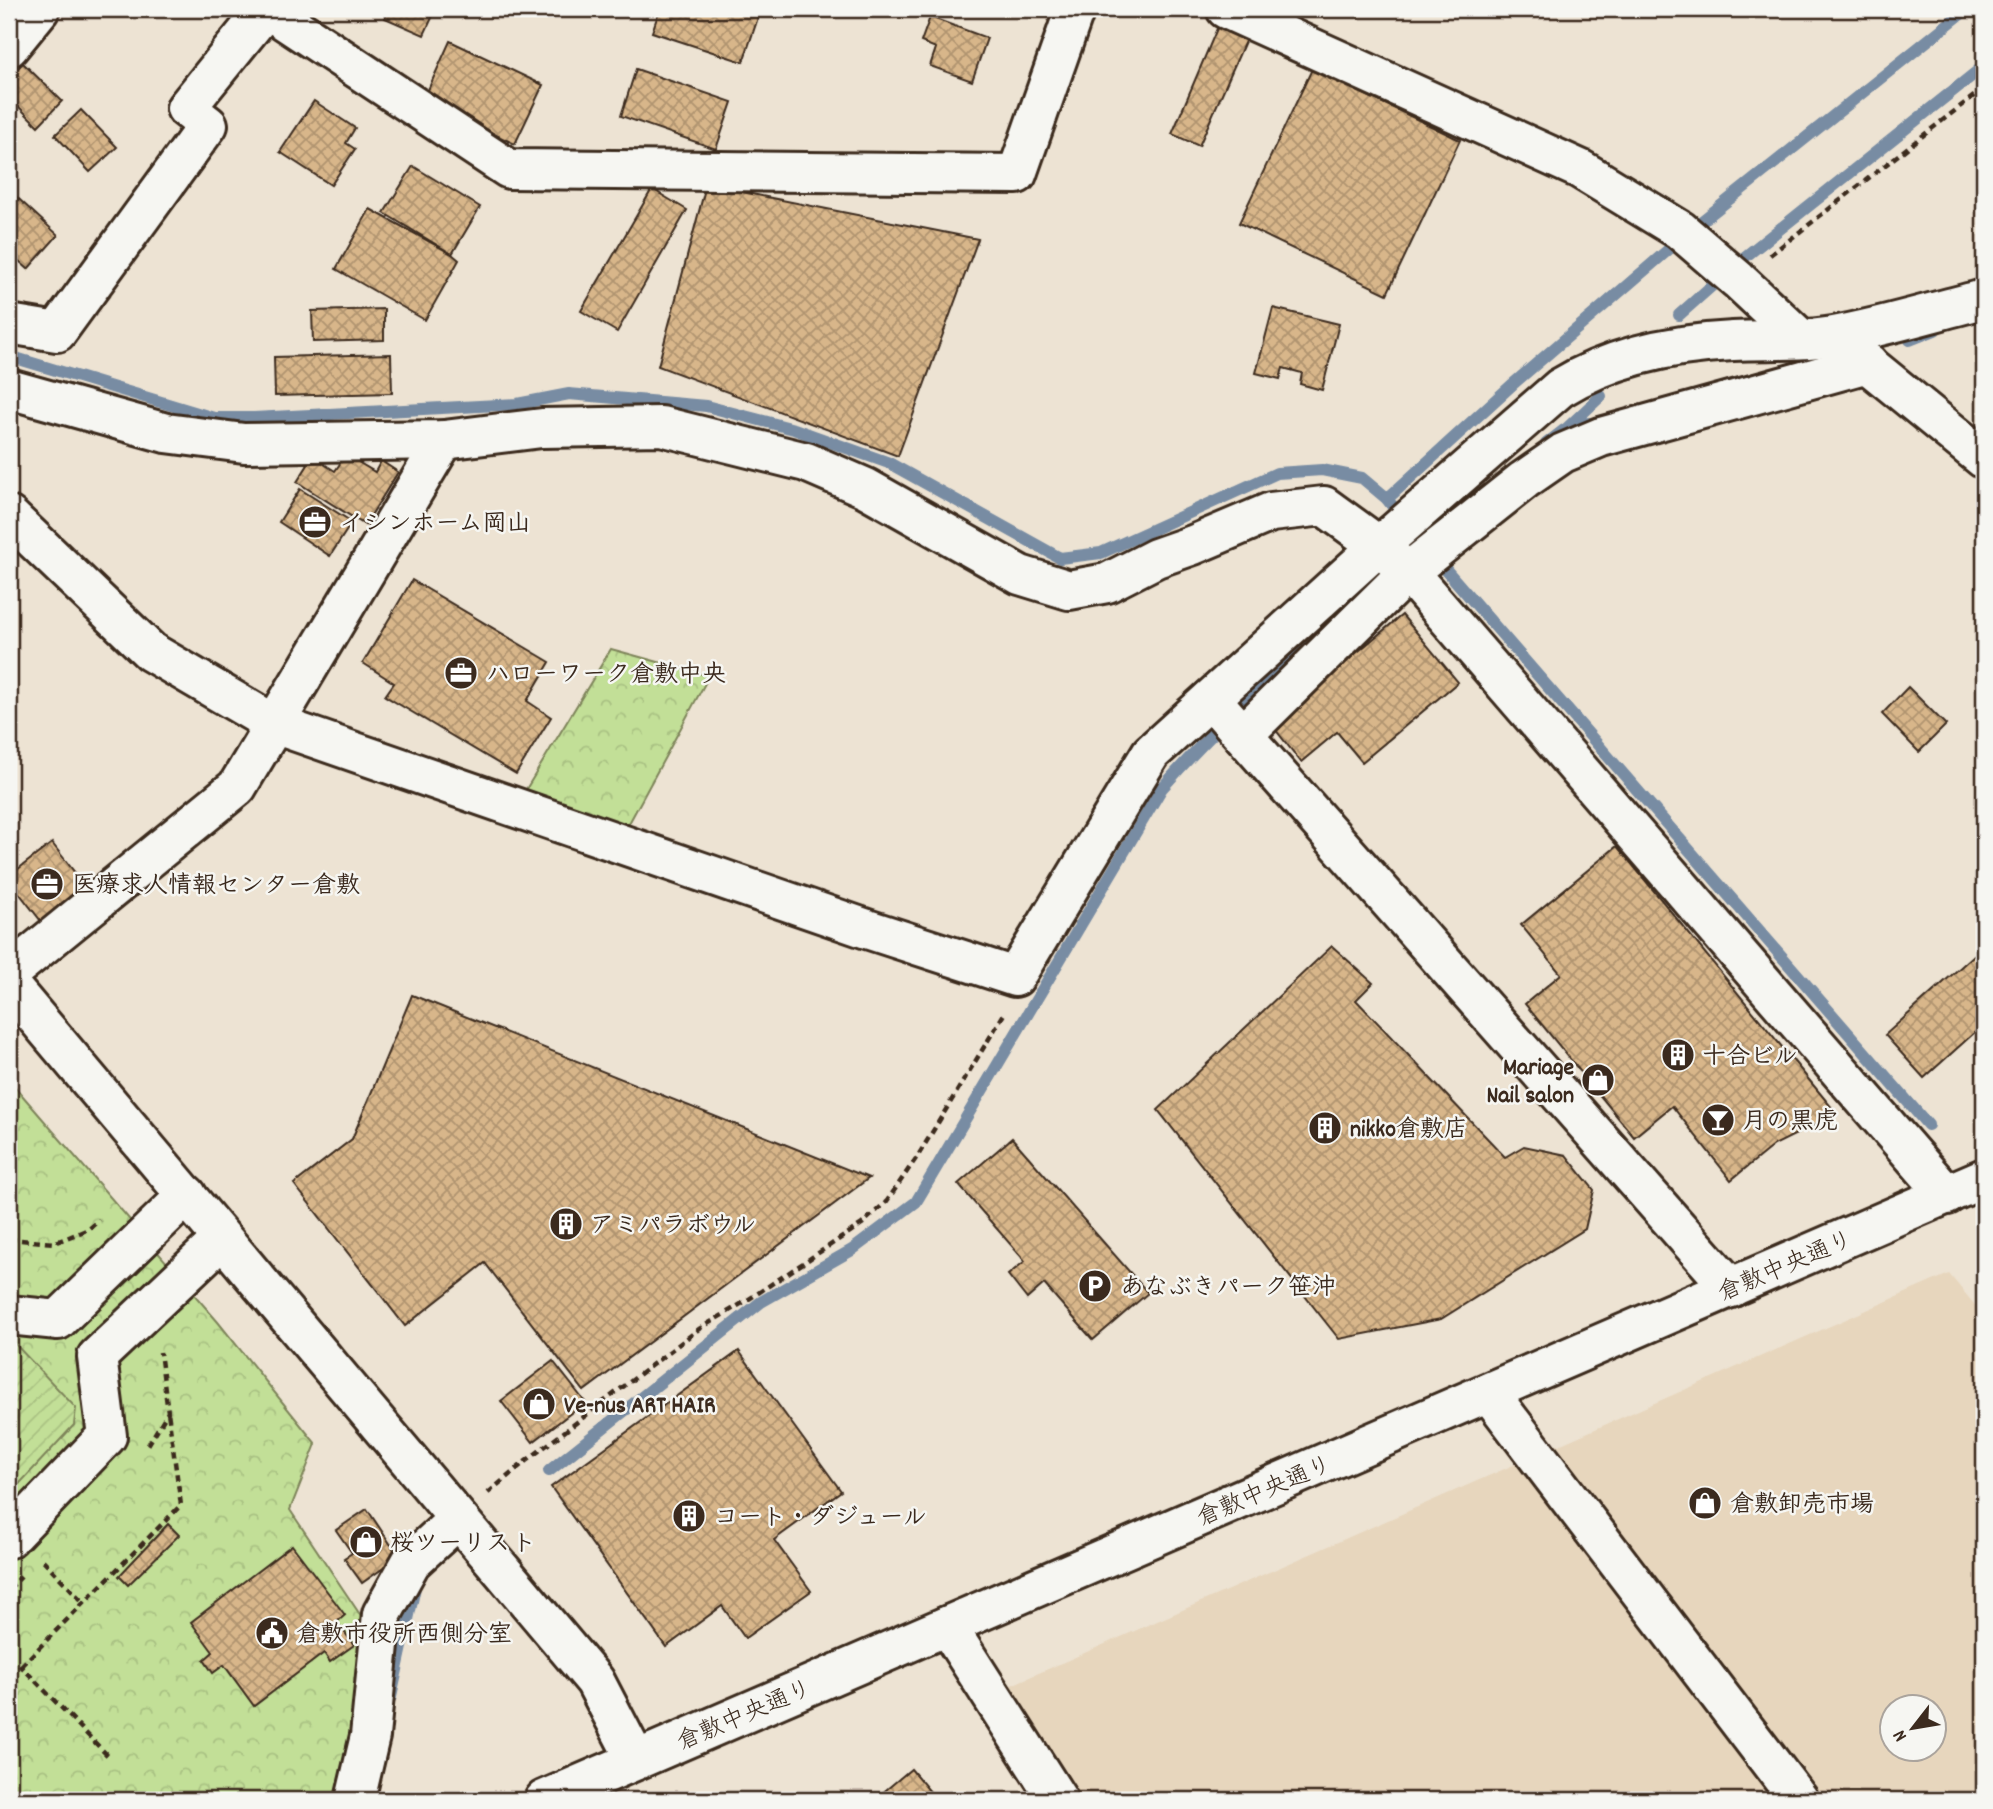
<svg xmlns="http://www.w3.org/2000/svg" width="1993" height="1809" font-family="Dekko,'Klee One',sans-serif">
	<defs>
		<pattern id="forest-crowns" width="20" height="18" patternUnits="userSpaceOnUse" patternTransform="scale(1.75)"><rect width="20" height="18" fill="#c2df97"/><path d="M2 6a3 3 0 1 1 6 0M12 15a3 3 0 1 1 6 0" fill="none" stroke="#a8c082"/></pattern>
		<pattern id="garden-furrows" width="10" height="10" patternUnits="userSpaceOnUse" patternTransform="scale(1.75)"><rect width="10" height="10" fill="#c2df97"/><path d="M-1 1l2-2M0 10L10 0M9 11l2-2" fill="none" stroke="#a8c082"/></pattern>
		<pattern id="building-cross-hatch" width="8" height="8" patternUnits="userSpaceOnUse" patternTransform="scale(1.75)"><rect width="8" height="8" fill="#d8b68a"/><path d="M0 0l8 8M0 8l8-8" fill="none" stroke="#b09470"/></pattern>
	</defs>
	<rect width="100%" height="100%" fill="#ede3d3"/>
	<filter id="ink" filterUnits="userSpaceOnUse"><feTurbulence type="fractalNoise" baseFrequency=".0143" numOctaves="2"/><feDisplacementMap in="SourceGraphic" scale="14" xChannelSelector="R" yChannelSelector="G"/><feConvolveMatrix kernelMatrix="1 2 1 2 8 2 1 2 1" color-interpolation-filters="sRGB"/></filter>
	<g filter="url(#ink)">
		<path fill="#e7d6bd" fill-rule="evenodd" d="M1949,1274L1984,1316V1800H1073L998,1691ZM1892,1708H1934V1750H1892Z"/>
		<g fill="url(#forest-crowns)" stroke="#7e845a" stroke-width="2">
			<polygon points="611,649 709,676 627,827 525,791"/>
			<polygon points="9,1080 218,1322 316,1444 290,1510 361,1616 349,1758 336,1800 9,1800"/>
		</g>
		<polygon fill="url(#garden-furrows)" stroke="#7e845a" stroke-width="2" points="9,1343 15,1344 76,1408 74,1425 9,1495"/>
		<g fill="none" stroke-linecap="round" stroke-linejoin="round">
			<g stroke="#788ca3" stroke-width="12">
				<polyline points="1679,315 1741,260 1984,66"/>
				<polyline points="1910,340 1935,330"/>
				<polyline points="9,356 214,418 254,418 517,404 569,394 706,406 794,429 889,463 1060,558 1101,553 1277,473 1322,470 1362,478 1387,499 1404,521"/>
				<polyline points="1567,428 1601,396"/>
				<polyline points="1546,444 1564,430 1589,423"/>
				<polyline points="1387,499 1513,384 1697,225 1967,9"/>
				<polyline points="1434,556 1928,1125"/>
				<path d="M549,1471L761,1302L852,1250L916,1202L1162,788C1213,730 1269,678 1327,627"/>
				<polyline points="391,1697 416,1583"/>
			</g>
		</g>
		<g fill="url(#building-cross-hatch)" stroke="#3b2a1e" stroke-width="2">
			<polygon points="389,9 436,9 424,35 385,18"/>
			<polygon points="660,9 761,9 743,62 652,32"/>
			<polygon points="930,17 987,38 972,81 930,66 936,48 921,42"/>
			<polygon points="1218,26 1246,39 1199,146 1172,134"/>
			<polygon points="450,41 543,85 515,144 423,101"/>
			<polygon points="23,63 62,101 38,126 9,97 9,77"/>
			<polygon points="636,69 732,102 716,149 621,116"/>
			<polygon points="1312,69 1460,140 1387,294 1239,223"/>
			<polygon points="314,101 355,128 346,143 355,149 331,185 280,152"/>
			<polygon points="81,110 117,147 90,172 55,135"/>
			<polygon points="413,166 480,207 452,254 384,213"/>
			<polygon points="706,185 978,239 898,456 658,366"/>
			<polygon points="652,189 687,210 617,332 581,311"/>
			<polygon points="9,190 58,235 28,269 9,252"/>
			<polygon points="370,209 452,254 459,260 425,320 336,269"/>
			<polygon points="1273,308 1339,324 1322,390 1300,384 1302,373 1283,368 1280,379 1256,373"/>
			<polygon points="384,309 384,340 313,342 312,311"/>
			<polygon points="391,354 392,393 275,396 274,357"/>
			<polygon points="346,455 375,472 381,461 398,472 365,525 297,482 313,457 335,471"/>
			<polygon points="300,489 352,522 330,556 279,522"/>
			<polygon points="412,580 550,662 527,701 551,717 516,774 385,696 394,683 363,663"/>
			<polygon points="1402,615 1458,682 1362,762 1337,732 1301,762 1271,724"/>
			<polygon points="1908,687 1946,725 1919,752 1882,714"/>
			<polygon points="52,843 86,887 41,921 9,880 9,876"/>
			<polygon points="1617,846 1837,1114 1774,1145 1731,1180 1672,1106 1634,1137 1525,1004 1561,974 1521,925"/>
			<polygon points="1332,946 1373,983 1356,1000 1505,1157 1524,1146 1566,1155 1594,1190 1585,1229 1441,1319 1339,1339 1158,1110"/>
			<polygon points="1983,947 1984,1024 1924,1078 1885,1035"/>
			<polygon points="412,995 869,1178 584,1391 485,1263 405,1326 294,1184 352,1139"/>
			<polygon points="1012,1138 1148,1293 1093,1340 1044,1284 1027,1299 1008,1275 1025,1261 958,1184"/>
			<polygon points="739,1351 841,1491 774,1540 811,1591 745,1638 722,1606 666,1647 551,1487"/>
			<polygon points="553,1361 585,1402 533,1442 501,1401"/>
			<polygon points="367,1509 399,1557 362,1583 344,1558 352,1553 336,1530"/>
			<polygon points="168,1524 179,1535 128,1585 119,1576"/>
			<polygon points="292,1545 345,1615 337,1622 354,1645 330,1662 324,1653 254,1706 224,1665 213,1673 204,1660 213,1652 191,1622"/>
			<polygon points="911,1769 937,1800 874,1800"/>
		</g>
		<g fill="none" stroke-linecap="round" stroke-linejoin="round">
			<defs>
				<g id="minor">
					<polyline points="267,9 509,169 1017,174 1075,9"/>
					<polyline points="1226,9 1580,169 1680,230 1738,280 1801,339"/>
					<polyline points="9,47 40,9"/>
					<polyline points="9,324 57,332 208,125 186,108 266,9"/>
					<polyline points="1848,348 1984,459"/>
					<polyline points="9,389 166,433 244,443 444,440 542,428 661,426 806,462 866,488 1020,575 1069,590 1107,583 1156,558 1193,545 1271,512 1324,506 1379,546 1408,572 1947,1195"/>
					<path d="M9,516L151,652L274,724L867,929L1015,977L1151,753L1379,546L1560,388C1612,356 1672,344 1733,341C1766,339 1801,342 1834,336C1884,327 1935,311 1984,299"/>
					<polyline points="1211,699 1731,1288"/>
					<polyline points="1243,735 1408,572 1524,480 1563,453 1601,437 1868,363"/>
					<polyline points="9,973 237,787 444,440"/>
					<polyline points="9,985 595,1681 636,1760"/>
					<polyline points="9,1315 58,1320 187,1195"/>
					<polyline points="1489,1393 1799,1800"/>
					<polyline points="9,1538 107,1436 97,1357 222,1239"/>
					<polyline points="947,1626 1058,1800"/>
					<polyline points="355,1800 370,1736 382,1614 411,1562 458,1519"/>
					<polyline points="544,1800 1984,1178"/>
				</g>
			</defs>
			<use href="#minor" stroke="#3b2a1e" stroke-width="44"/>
			<g stroke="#3b2a1e" stroke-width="4.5" stroke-dasharray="7 5" stroke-linecap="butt">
				<polyline points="1770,255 1984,88"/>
				<polyline points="9,1239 54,1243 89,1229 99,1220"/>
				<polyline points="148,1445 168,1412 160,1352"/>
				<polyline points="488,1493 526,1461 699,1329 746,1301 862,1224 887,1201 919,1154 1004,1014"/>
				<polyline points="43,1560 84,1603"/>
				<polyline points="9,1589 21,1577"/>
				<polyline points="21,1666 181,1505 168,1412"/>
				<polyline points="9,1675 21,1666 110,1758"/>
			</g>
			<use href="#minor" stroke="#f6f6f2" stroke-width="38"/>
		</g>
	</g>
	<defs>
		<symbol id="office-disc" viewBox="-11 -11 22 22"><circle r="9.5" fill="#3b2a1e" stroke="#f6f6f2"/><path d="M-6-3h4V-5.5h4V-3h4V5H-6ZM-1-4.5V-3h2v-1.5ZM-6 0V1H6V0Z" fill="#fff"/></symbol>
		<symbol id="building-disc" viewBox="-11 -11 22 22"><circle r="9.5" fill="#3b2a1e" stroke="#f6f6f2"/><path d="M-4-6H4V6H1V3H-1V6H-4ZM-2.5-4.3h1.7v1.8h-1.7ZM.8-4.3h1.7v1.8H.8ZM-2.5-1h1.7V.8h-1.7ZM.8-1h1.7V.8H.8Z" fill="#fff"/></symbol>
		<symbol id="shop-disc" viewBox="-11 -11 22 22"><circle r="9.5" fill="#3b2a1e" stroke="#f6f6f2"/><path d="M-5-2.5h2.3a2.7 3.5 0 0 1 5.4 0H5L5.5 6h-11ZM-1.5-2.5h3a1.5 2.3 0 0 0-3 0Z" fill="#fff"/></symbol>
		<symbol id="bar-disc" viewBox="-11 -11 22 22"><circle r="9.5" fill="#3b2a1e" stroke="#f6f6f2"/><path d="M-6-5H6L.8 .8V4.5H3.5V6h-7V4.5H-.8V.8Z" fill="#fff"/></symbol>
		<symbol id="parking-disc" viewBox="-11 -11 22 22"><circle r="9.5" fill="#3b2a1e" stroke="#f6f6f2"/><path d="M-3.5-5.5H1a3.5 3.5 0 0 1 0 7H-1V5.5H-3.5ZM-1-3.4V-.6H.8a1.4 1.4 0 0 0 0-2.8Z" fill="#fff"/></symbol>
		<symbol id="civic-disc" viewBox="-11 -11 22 22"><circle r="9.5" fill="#3b2a1e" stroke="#f6f6f2"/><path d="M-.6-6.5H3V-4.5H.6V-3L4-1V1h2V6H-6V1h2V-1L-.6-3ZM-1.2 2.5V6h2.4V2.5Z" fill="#fff"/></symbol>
	</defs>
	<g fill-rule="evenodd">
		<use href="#office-disc" x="296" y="503" width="38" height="38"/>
		<use href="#office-disc" x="442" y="654" width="38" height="38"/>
		<use href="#office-disc" x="28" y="865" width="38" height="38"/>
		<use href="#building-disc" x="1659" y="1036" width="38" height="38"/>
		<use href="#shop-disc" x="1579" y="1061" width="38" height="38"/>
		<use href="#bar-disc" x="1699" y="1101" width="38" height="38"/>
		<use href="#building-disc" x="1306" y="1109" width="38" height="38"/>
		<use href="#building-disc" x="547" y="1205" width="38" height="38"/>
		<use href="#parking-disc" x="1076" y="1267" width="38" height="38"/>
		<use href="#shop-disc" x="520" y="1385" width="38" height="38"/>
		<use href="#shop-disc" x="1686" y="1484" width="38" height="38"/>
		<use href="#building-disc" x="670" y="1497" width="38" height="38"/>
		<use href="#shop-disc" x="347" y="1523" width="38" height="38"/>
		<use href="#civic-disc" x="253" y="1614" width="38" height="38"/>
	</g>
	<g text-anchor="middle" stroke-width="5" stroke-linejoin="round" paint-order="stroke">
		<g font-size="24" font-weight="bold" fill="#3b2a1e" stroke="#f6f6f2" text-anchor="start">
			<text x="340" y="530">イシンホーム岡山</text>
			<text x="486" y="681">ハローワーク倉敷中央</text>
			<text x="72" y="892">医療求人情報センター倉敷</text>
			<text x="1702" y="1063">十合ビル</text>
			<text x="1574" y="1074" text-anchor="end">Mariage<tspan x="1574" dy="28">Nail salon</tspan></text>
			<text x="1742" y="1128">月の黒虎</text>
			<text x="1350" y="1136">nikko倉敷店</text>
			<text x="590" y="1232">アミパラボウル</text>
			<text x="1120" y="1294">あなぶきパーク笹沖</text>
			<text x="564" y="1412">Ve-nus ART HAIR</text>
			<text x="1730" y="1511">倉敷卸売市場</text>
			<text x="714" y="1524">コート・ダジュール</text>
			<text x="390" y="1550">桜ツーリスト</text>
			<text x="296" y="1641">倉敷市役所西側分室</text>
		</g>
		<g font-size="24" fill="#3b2a1e" stroke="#f6f6f2">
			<text transform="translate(1785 1265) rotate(-23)" y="8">倉敷中央通り</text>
			<text transform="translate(1264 1490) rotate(-23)" y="8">倉敷中央通り</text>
			<text transform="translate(744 1714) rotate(-23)" y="8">倉敷中央通り</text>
		</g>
	</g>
	<rect width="1993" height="1809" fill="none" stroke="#f6f6f2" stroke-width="35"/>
	<rect x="18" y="18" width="1958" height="1774" fill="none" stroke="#3b2a1e" stroke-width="2.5" filter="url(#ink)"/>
	<g transform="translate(1913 1728) rotate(239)"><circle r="33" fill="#f6f6f2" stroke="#aba49d" stroke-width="2"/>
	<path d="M0-5L12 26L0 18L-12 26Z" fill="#3b2a1e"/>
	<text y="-10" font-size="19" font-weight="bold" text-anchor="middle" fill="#3b2a1e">N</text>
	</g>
</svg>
